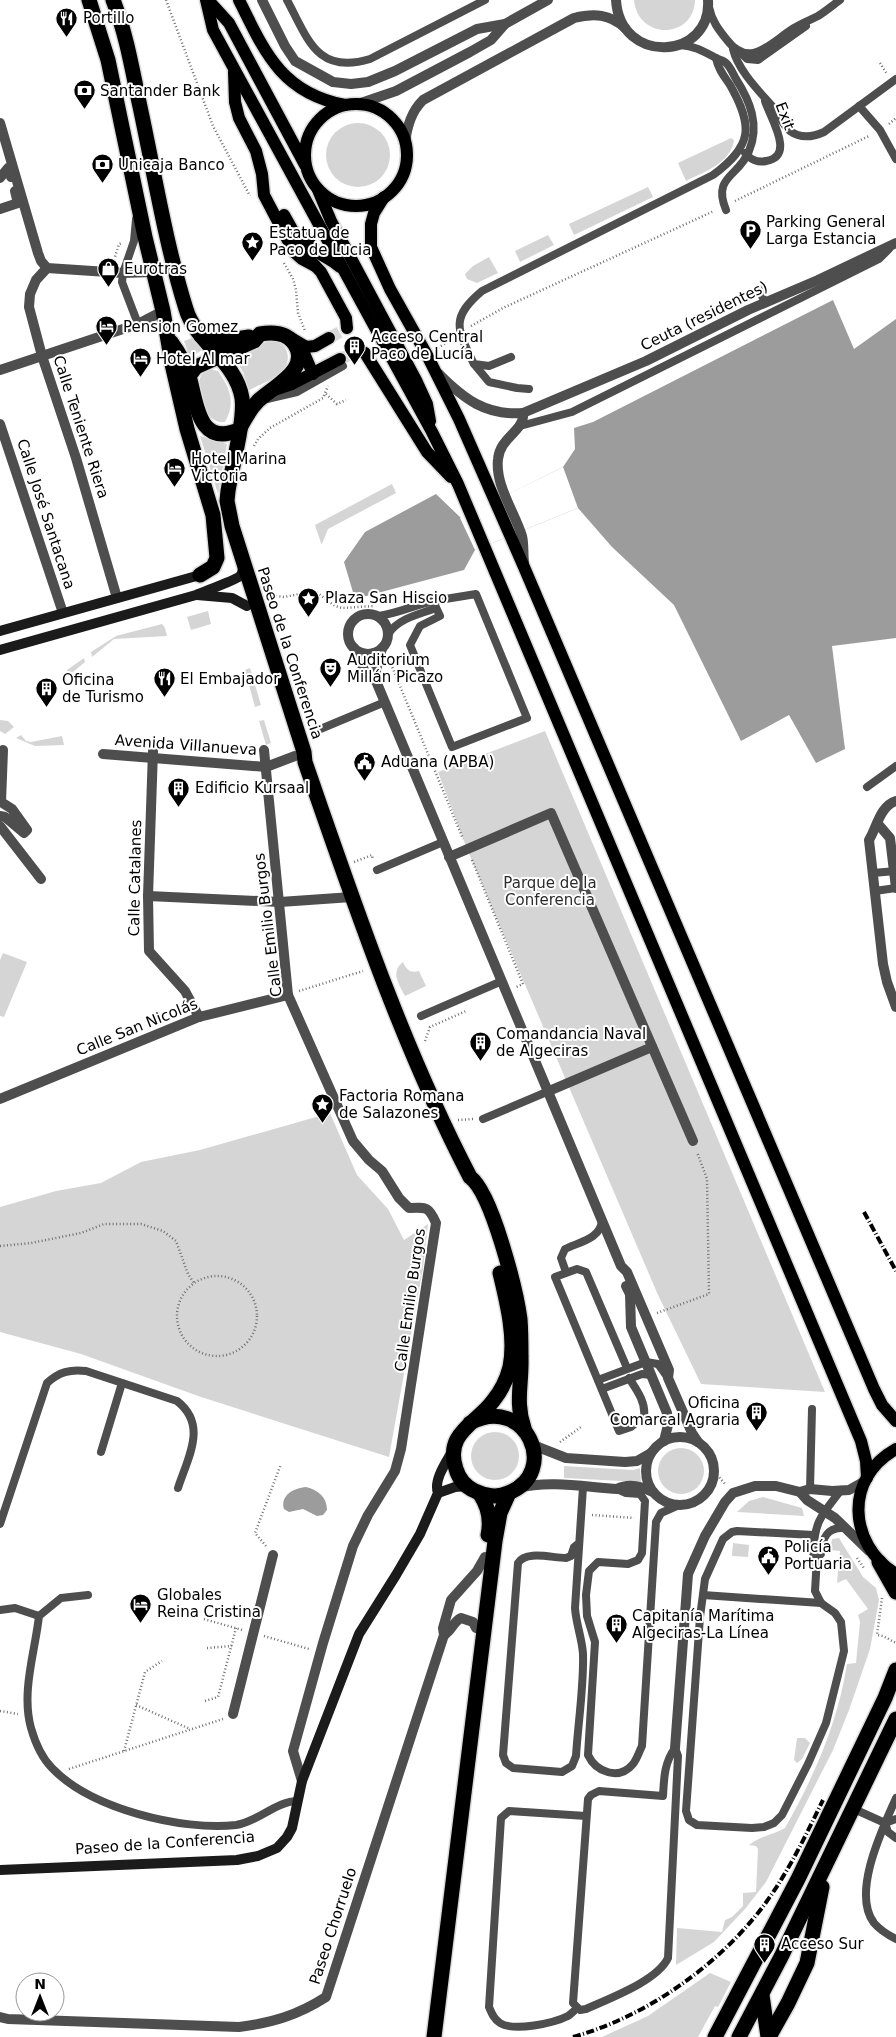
<svg xmlns="http://www.w3.org/2000/svg" width="896" height="2037" font-family="'DejaVu Sans',sans-serif">
	<rect width="100%" height="100%" fill="#fff"/>
	<g fill="#d5d5d5">
		<path d="M634,0H695C694,39 638,41 634,0Z"/>
		<circle cx="358" cy="155" r="32"/>
		<path d="M731,138L734,140C731,163 704,172 686,181L678,163Z"/>
		<polygon points="648,187 653,197 574,235 569,224"/>
		<polygon points="548,235 554,245 520,262 515,251"/>
		<polygon points="489,257 498,273 477,283 467,279 465,274 473,266"/>
		<polygon points="192,338 202,347 202,350 190,358 184,341"/>
		<path d="M273,340C280,342 285,345 287,352C293,374 265,382 249,390L243,372L234,358L249,348Z"/>
		<path d="M208,369L218,371C230,388 236,403 225,422C208,424 199,402 198,387C198,382 201,376 203,371Z"/>
		<polygon points="200,436 227,444 218,494"/>
		<polygon points="392,484 396,493 328,529 322,544 321,543 315,525"/>
		<polygon points="208,611 211,624 191,630 187,617"/>
		<polygon points="162,624 165,628 167,636 114,639 92,657 91,652 116,636"/>
		<polygon points="84,658 85,662 68,676 67,670"/>
		<polygon points="250,668 261,705 255,707 245,670"/>
		<polygon points="0,720 8,721 14,727 5,734 0,731"/>
		<polygon points="264,720 271,743 266,745 259,721"/>
		<polygon points="545,731 825,1392 701,1384 658,1295 467,849 438,772"/>
		<polygon points="21,735 26,741 31,742 62,736 64,745 35,746 16,738"/>
		<polygon points="3,953 27,962 4,1017 0,1016 0,960"/>
		<path d="M403,962C407,971 411,973 419,971L426,986L405,996C399,984 390,972 403,962Z"/>
		<polygon points="330,1113 357,1175 388,1209 404,1240 428,1224 423,1268 389,1457 201,1397 81,1354 0,1332 0,1207 56,1191 101,1183 141,1162 200,1150"/>
		<circle cx="495" cy="1456" r="24"/>
		<circle cx="681" cy="1471" r="23"/>
		<polygon points="564,1466 633,1470 640,1468 641,1482 564,1478"/>
		<polygon points="763,1497 802,1508 804,1516 737,1512 749,1501"/>
		<path d="M839,1538L863,1577L876,1588L879,1600L870,1649L849,1710L833,1750L766,1882L745,1909L714,1942L676,1965L677,1928L722,1932L725,1920L732,1917L743,1906V1893L756,1892L758,1849L756,1846L749,1845C760,1836 773,1835 785,1828C814,1777 838,1722 847,1664L856,1663L860,1622L858,1615L868,1609L846,1579L837,1583L840,1551L830,1550L832,1539Z"/>
		<polygon points="733,1543 749,1545 748,1557 732,1556"/>
		<polygon points="797,1738 805,1738 810,1743 802,1759 797,1763 794,1760"/>
		<polygon points="710,1973 731,1982 718,2007 715,2006 698,2037 602,2037 648,2016"/>
	</g>
	<g fill="#9c9c9c">
		<polygon points="833,300 854,349 896,319 896,638 832,646 845,749 816,763 789,715 741,741 674,605 612,547 578,508 475,550 464,570 355,599 344,562 365,532 436,494 461,518 563,467 575,449 574,428 593,422"/>
		<path d="M306,1487C318,1490 327,1497 327,1510L323,1515L317,1516L303,1509L289,1512L284,1509C280,1495 294,1488 306,1487Z"/>
	</g>
	<polygon fill="#fff" points="563,467 578,508 475,550 460,518"/>
	<g fill="none" stroke-linecap="round" stroke-linejoin="round">
		<g stroke="#d9d9d9" stroke-width="12" stroke-dasharray="12 6" stroke-linecap="butt">
			<polyline points="329,338 347,328"/>
			<polyline points="340,359 359,351"/>
		</g>
		<defs>
			<g id="primary">
				<polyline points="206,0 213,30 432,432 458,484 861,1441 866,1461 867,1478"/>
				<polyline points="208,0 229,23 305,165"/>
				<path d="M239,0C265,53 282,93 345,105"/>
				<polyline points="234,72 235,102 239,118 256,151 262,174 264,195 294,252 302,259 315,266"/>
				<circle cx="356" cy="155" r="51"/>
				<polyline points="318,190 331,221 416,380 427,404 430,421"/>
				<polyline points="384,197 374,213 371,224 371,247 390,289 427,355 459,419 524,567 874,1389 882,1405 896,1421"/>
				<polyline points="284,215 308,258 321,272 346,318 347,328"/>
				<path d="M306,237C316,257 325,254 340,267"/>
				<polyline points="291,338 306,347 315,346 329,338"/>
				<polyline points="301,346 313,374"/>
				<polyline points="359,351 365,353 427,452 451,477"/>
				<polyline points="274,390 292,384 340,359"/>
				<path d="M896,1449C844,1478 848,1544 896,1574"/>
			</g>
			<g id="highway">
				<polyline points="89,0 108,60 145,237 163,311 172,364 187,429 213,515 217,558 213,567 200,575"/>
				<path d="M113,0C126,33 132,68 139,102C154,171 165,242 186,309C196,343 236,361 242,398C245,420 232,467 228,491L227,501L232,526L304,752L305,762C354,903 401,1044 470,1177C492,1193 516,1290 520,1319C521,1331 521,1344 521,1357C522,1384 515,1402 524,1428"/>
				<polyline points="201,336 223,341 249,337"/>
				<path d="M171,342C179,353 185,363 189,376C197,404 198,447 239,430C244,420 250,409 258,401C272,387 314,368 293,342C285,332 271,332 260,334L254,341L196,367L189,376L181,400"/>
				<path d="M470,1423C526,1393 561,1473 508,1493C498,1498 485,1496 475,1491C466,1487 459,1479 456,1469C444,1433 476,1424 493,1401C501,1391 507,1379 510,1367C516,1338 507,1302 500,1273"/>
				<path d="M480,1494C488,1506 491,1521 488,1535"/>
				<polyline points="879,1562 896,1592"/>
				<polyline points="762,1995 768,2037"/>
				<polyline points="434,2037 495,1541 500,1513 509,1493"/>
				<polyline points="715,2037 798,1879 885,1698 896,1670"/>
				<polyline points="739,2037 781,1957 896,1719"/>
				<polyline points="769,2037 788,2003 807,1963 822,1887"/>
			</g>
		</defs>
		<use href="#primary" stroke="#dbdbdb" stroke-width="15"/>
		<use href="#highway" stroke="#dbdbdb" stroke-width="18"/>
		<g stroke="#707070" stroke-width="2.5" stroke-dasharray="1 2.5" stroke-linecap="butt">
			<polyline points="166,0 213,126 250,196"/>
			<polyline points="880,63 887,74"/>
			<polyline points="889,124 896,118"/>
			<polyline points="735,201 869,136"/>
			<polyline points="114,260 119,244 122,243"/>
			<polyline points="284,263 293,279 296,290 298,313 305,331"/>
			<polyline points="471,326 505,307 714,211"/>
			<polyline points="438,348 452,339"/>
			<polyline points="326,394 337,404 346,400"/>
			<polyline points="254,446 258,439 270,428 323,398 328,386"/>
			<polyline points="269,595 284,597 315,591 335,606 342,608 374,606"/>
			<polyline points="391,664 463,839"/>
			<polyline points="472,860 523,984 516,987"/>
			<polyline points="354,862 372,855 373,860"/>
			<polyline points="299,991 363,971"/>
			<polyline points="425,1041 430,1027 466,1011"/>
			<polyline points="458,1120 473,1119"/>
			<polyline points="0,1246 31,1243 81,1233 104,1224 141,1224 163,1231 176,1241 188,1274 194,1283"/>
			<circle cx="217" cy="1316" r="40"/>
			<polyline points="657,1313 709,1294 707,1179 697,1152"/>
			<polyline points="560,1442 581,1427"/>
			<polyline points="715,1472 725,1484"/>
			<polyline points="592,1515 634,1518"/>
			<polyline points="266,1546 255,1533 281,1464"/>
			<polyline points="857,1558 864,1568"/>
			<polyline points="882,1598 877,1635 883,1636 896,1643"/>
			<polyline points="204,1619 242,1630"/>
			<polyline points="264,1636 309,1649"/>
			<polyline points="207,1648 232,1646"/>
			<polyline points="205,1701 218,1697 236,1628"/>
			<polyline points="136,1705 190,1729"/>
			<polyline points="0,1711 18,1714"/>
			<polyline points="124,1751 145,1672 162,1661"/>
			<polyline points="69,1769 223,1719"/>
		</g>
		<g stroke="#4e4e4e" stroke-width="8">
			<path d="M287,0C308,39 317,75 370,59L485,0"/>
			<path d="M709,7C712,21 718,29 727,40C750,70 771,42 794,28C802,23 810,20 818,16C826,11 833,5 840,0"/>
			<path d="M680,45C695,46 703,51 716,58C719,60 724,60 726,63C730,66 733,74 736,79C750,101 760,125 749,151C739,177 712,176 726,210"/>
			<path d="M733,49C738,70 758,90 772,106C779,114 782,125 790,131C801,139 813,137 824,132L896,79"/>
			<polyline points="741,53 747,59 758,60 806,26"/>
			<polyline points="859,106 880,130 896,159"/>
			<path d="M745,153C750,159 758,163 766,161C796,156 770,118 765,101"/>
			<polyline points="136,219 134,241 123,273 122,282 138,324"/>
			<polyline points="759,289 765,303"/>
			<path d="M511,357L489,366L474,364C457,329 450,318 482,291L713,175C752,146 754,127 730,85C724,76 718,69 716,58"/>
			<polyline points="474,364 489,382 517,388 529,389"/>
			<polyline points="267,399 297,392 343,366"/>
			<polyline points="520,426 572,412 879,259 889,249"/>
			<polygon points="476,594 527,718 452,747 410,645 420,626 440,616 433,601"/>
			<path d="M378,616C396,614 415,605 433,601"/>
			<path d="M389,633C399,618 420,614 436,608"/>
			<polyline points="318,730 385,702"/>
			<polyline points="867,787 896,766"/>
			<polyline points="377,870 443,842"/>
			<polyline points="873,873 896,871"/>
			<polyline points="875,891 896,888"/>
			<polyline points="421,1016 502,981"/>
			<polyline points="483,1119 549,1091"/>
			<path d="M566,1272L561,1258L565,1249C579,1242 601,1239 602,1220"/>
			<path d="M627,1368L586,1272L577,1269L555,1277L619,1431L631,1427L644,1416C646,1402 636,1389 629,1378"/>
			<polyline points="598,1380 646,1362 658,1364 668,1378"/>
			<polyline points="602,1389 642,1374 651,1375"/>
			<polyline points="101,1452 122,1383"/>
			<path d="M617,1489L626,1493L640,1494L645,1501L642,1553L638,1560L628,1564L598,1562L589,1571L586,1595L587,1616L595,1642L588,1755C596,1772 619,1781 633,1764C637,1759 639,1752 642,1746L656,1522L661,1513L679,1505"/>
			<polyline points="810,1489 812,1409"/>
			<path d="M841,1490C821,1516 815,1520 813,1553L817,1557L821,1554C822,1538 827,1527 844,1528"/>
			<path d="M0,1524L47,1383C59,1372 70,1369 86,1371L177,1401C208,1425 188,1457 178,1488"/>
			<polyline points="814,1535 737,1531 732,1532 723,1539 705,1579 700,1617 686,1811 689,1820 697,1825 752,1828 764,1827 774,1823 782,1815 808,1764 826,1723 844,1651 841,1622 835,1613 821,1603 815,1591 817,1557"/>
			<path d="M579,1543L574,1547L571,1556L566,1558C552,1558 526,1550 518,1563L503,1755L506,1763L513,1768L562,1772L572,1766L576,1756C578,1724 584,1685 583,1654C582,1638 576,1624 575,1608L583,1487"/>
			<path d="M88,1595L61,1598L39,1616C35,1652 21,1692 31,1728C35,1742 42,1758 52,1768C91,1809 182,1831 236,1825C258,1822 276,1801 298,1801"/>
			<polyline points="703,1595 821,1603"/>
			<polyline points="0,1610 15,1608 39,1616"/>
			<path d="M675,1748L678,1756L668,1958C657,1981 610,1998 586,2009L580,2010L573,2003L588,1799L591,1795L599,1791L663,1796C664,1779 664,1763 675,1748Z"/>
			<path d="M896,1798C883,1828 851,1893 874,1923C880,1930 888,1935 896,1939"/>
			<polyline points="854,1809 885,1823 896,1819"/>
			<polyline points="885,1823 888,1832 896,1838"/>
			<path d="M577,2008C574,2011 571,2014 568,2016C554,2023 514,2032 500,2023C494,2019 492,2014 489,2007L501,1818L509,1811L586,1816"/>
		</g>
		<g stroke="#4e4e4e" stroke-width="10">
			<polyline points="262,0 285,46 295,61 333,82 351,84 368,82 395,71 477,29 505,24"/>
			<path d="M616,0C620,66 712,60 708,0"/>
			<polyline points="358,104 396,91 470,52 491,40 505,24 548,0"/>
			<polyline points="0,123 38,253 41,261 47,268 123,273 153,272"/>
			<path d="M405,141C408,125 411,112 423,100L574,18C594,13 610,14 625,28"/>
			<polyline points="0,178 8,168 11,177"/>
			<polyline points="0,209 18,203 15,191"/>
			<polyline points="47,268 36,280 30,294 29,307 42,356 76,458 117,598"/>
			<polyline points="0,370 138,324 163,311"/>
			<path d="M439,374C464,399 486,416 523,413C525,431 500,437 498,459C495,485 514,511 522,536C524,544 523,554 524,563"/>
			<polyline points="523,413 646,361 748,310 818,280 896,243"/>
			<polyline points="0,424 63,613"/>
			<circle cx="368" cy="634" r="20"/>
			<polyline points="354,648 366,674 376,681"/>
			<polyline points="382,648 376,670 376,681 621,1266 627,1272 669,1370 668,1378 692,1433 698,1442"/>
			<path d="M264,750L288,995L353,1141L369,1160L382,1171L399,1198L409,1208C427,1207 429,1207 436,1223L401,1449L395,1471L368,1515L353,1546L323,1643L293,1751L302,1781"/>
			<polyline points="153,751 148,896 149,951 185,991 199,1017"/>
			<polyline points="103,754 266,767 295,756"/>
			<path d="M896,801C880,806 877,827 869,840L883,964L887,982L896,1007"/>
			<polyline points="0,816 5,817 24,833 27,830 12,809 1,802 3,750"/>
			<polyline points="878,824 890,838 896,888"/>
			<polyline points="0,826 41,879"/>
			<polyline points="449,857 551,813 693,1141"/>
			<polyline points="148,896 280,902 352,897"/>
			<polyline points="549,1091 652,1047"/>
			<polyline points="0,1099 199,1017 288,995"/>
			<polyline points="626,1286 630,1294 631,1327 667,1413 668,1425 664,1441"/>
			<circle cx="680" cy="1471" r="34"/>
			<polyline points="533,1445 566,1458 625,1462 637,1461 651,1453"/>
			<path d="M518,1488C549,1480 585,1487 617,1489C629,1483 641,1486 653,1492"/>
			<polyline points="800,1492 807,1500 835,1518 869,1551"/>
			<path d="M444,1635C452,1630 453,1622 461,1618L473,1622L476,1628"/>
			<polyline points="233,1714 273,1555"/>
			<polyline points="675,1748 688,1574 705,1536 725,1502 733,1493 755,1486 776,1486 800,1492 810,1489 832,1491 849,1490 865,1481"/>
			<path d="M0,2017L8,2019L239,2027C272,2023 298,2015 326,1997L444,1635L443,1628L451,1600L477,1571L485,1557"/>
		</g>
		<g stroke="#1b1b1b" stroke-width="10">
			<polyline points="197,595 232,598 247,606"/>
			<polyline points="0,631 200,575"/>
			<path d="M0,650L196,595C205,591 236,580 240,576C243,573 243,570 243,565"/>
			<polyline points="438,1493 455,1487 467,1486"/>
			<path d="M0,1870L237,1860L258,1856L277,1848L287,1837L292,1828L302,1781L359,1634L396,1575L420,1534L438,1493C433,1480 447,1461 453,1450"/>
		</g>
		<use href="#primary" stroke="#000" stroke-width="12"/>
		<use href="#highway" stroke="#000" stroke-width="15"/>
		<g stroke="#000" stroke-width="4" stroke-dasharray="8 2.5 1 2.5" stroke-linecap="butt">
			<polyline points="864,1212 896,1271"/>
			<path d="M573,2037C644,2017 712,1970 758,1913C785,1879 804,1839 823,1800"/>
		</g>
	</g>
	<defs>
		<symbol id="restaurant-pin" viewBox="-11 -11 22 30"><path d="M0 17L-7.5 6A9.5 9.5 0 1 1 7.5 6Z" fill="#000" stroke="#fff"/><path d="M-5-6h1v4h1v-4h1v4h1v-4h1v5L-1.5 .5V6h-2V.5L-5-1ZM5-6V6H3V1.5H1.5Q1.5-4 5-6Z" fill="#fff"/></symbol>
		<symbol id="bank-pin" viewBox="-11 -11 22 30"><path d="M0 17L-7.5 6A9.5 9.5 0 1 1 7.5 6Z" fill="#000" stroke="#fff"/><path d="M-6-4H6V4H-6ZM0-2.3a2.3 2.3 0 1 0 0 4.6a2.3 2.3 0 1 0 0-4.6Z" fill="#fff"/></symbol>
		<symbol id="parking-pin" viewBox="-11 -11 22 30"><path d="M0 17L-7.5 6A9.5 9.5 0 1 1 7.5 6Z" fill="#000" stroke="#fff"/><path d="M-3.5-5.5H1a3.5 3.5 0 0 1 0 7H-1V5.5H-3.5ZM-1-3.4V-.6H.8a1.4 1.4 0 0 0 0-2.8Z" fill="#fff"/></symbol>
		<symbol id="sight-pin" viewBox="-11 -11 22 30"><path d="M0 17L-7.5 6A9.5 9.5 0 1 1 7.5 6Z" fill="#000" stroke="#fff"/><path d="M0-6L1.8-2.2L6-1.7L2.9 1.2L3.7 5.4L0 3.3L-3.7 5.4L-2.9 1.2L-6-1.7L-1.8-2.2Z" fill="#fff"/></symbol>
		<symbol id="shop-pin" viewBox="-11 -11 22 30"><path d="M0 17L-7.5 6A9.5 9.5 0 1 1 7.5 6Z" fill="#000" stroke="#fff"/><path d="M-5-2.5h2.3a2.7 3.5 0 0 1 5.4 0H5L5.5 6h-11ZM-1.5-2.5h3a1.5 2.3 0 0 0-3 0Z" fill="#fff"/></symbol>
		<symbol id="hotel-pin" viewBox="-11 -11 22 30"><path d="M0 17L-7.5 6A9.5 9.5 0 1 1 7.5 6Z" fill="#000" stroke="#fff"/><path d="M-6-4.5h1.5V1H6V5H4.5V3h-9V5H-6ZM-4 0a1.8 1.8 0 1 1 3.6 0ZM.5 0V-2.5h3Q6-2.5 6 0Z" fill="#fff"/></symbol>
		<symbol id="building-pin" viewBox="-11 -11 22 30"><path d="M0 17L-7.5 6A9.5 9.5 0 1 1 7.5 6Z" fill="#000" stroke="#fff"/><path d="M-4-6H4V6H1V3H-1V6H-4ZM-2.5-4.3h1.7v1.8h-1.7ZM.8-4.3h1.7v1.8H.8ZM-2.5-1h1.7V.8h-1.7ZM.8-1h1.7V.8H.8Z" fill="#fff"/></symbol>
		<symbol id="theatre-pin" viewBox="-11 -11 22 30"><path d="M0 17L-7.5 6A9.5 9.5 0 1 1 7.5 6Z" fill="#000" stroke="#fff"/><path d="M-5-5.5Q0-4 5-5.5V0Q5 5 0 6Q-5 5-5 0ZM-3.3-2.5H-1v1.5H-3.3ZM1-2.5H3.3v1.5H1ZM-2.8 1Q0 5.5 2.8 1Z" fill="#fff"/></symbol>
		<symbol id="civic-pin" viewBox="-11 -11 22 30"><path d="M0 17L-7.5 6A9.5 9.5 0 1 1 7.5 6Z" fill="#000" stroke="#fff"/><path d="M-.6-6.5H3V-4.5H.6V-3L4-1V1h2V6H-6V1h2V-1L-.6-3ZM-1.2 2.5V6h2.4V2.5Z" fill="#fff"/></symbol>
	</defs>
	<g fill-rule="evenodd">
		<use href="#restaurant-pin" x="54" y="6" width="25" height="34"/>
		<use href="#bank-pin" x="72" y="78" width="25" height="34"/>
		<use href="#bank-pin" x="90" y="152" width="25" height="34"/>
		<use href="#parking-pin" x="738" y="218" width="25" height="34"/>
		<use href="#sight-pin" x="240" y="230" width="25" height="34"/>
		<use href="#shop-pin" x="96" y="256" width="25" height="34"/>
		<use href="#hotel-pin" x="94" y="314" width="25" height="34"/>
		<use href="#building-pin" x="342" y="334" width="25" height="34"/>
		<use href="#hotel-pin" x="128" y="346" width="25" height="34"/>
		<use href="#hotel-pin" x="162" y="456" width="25" height="34"/>
		<use href="#sight-pin" x="296" y="586" width="25" height="34"/>
		<use href="#theatre-pin" x="318" y="656" width="25" height="34"/>
		<use href="#restaurant-pin" x="152" y="666" width="25" height="34"/>
		<use href="#building-pin" x="34" y="676" width="25" height="34"/>
		<use href="#civic-pin" x="352" y="750" width="25" height="34"/>
		<use href="#building-pin" x="166" y="776" width="25" height="34"/>
		<use href="#building-pin" x="468" y="1030" width="25" height="34"/>
		<use href="#sight-pin" x="310" y="1092" width="25" height="34"/>
		<use href="#building-pin" x="744" y="1400" width="25" height="34"/>
		<use href="#civic-pin" x="756" y="1544" width="25" height="34"/>
		<use href="#hotel-pin" x="128" y="1592" width="25" height="34"/>
		<use href="#building-pin" x="604" y="1612" width="25" height="34"/>
		<use href="#building-pin" x="752" y="1932" width="25" height="34"/>
	</g>
	<g text-anchor="middle" stroke-width="4" stroke-linejoin="round" paint-order="stroke">
		<g font-size="15" fill="#000" stroke="#fff" text-anchor="start">
			<text x="83" y="23">Portillo</text>
			<text x="100" y="96">Santander Bank</text>
			<text x="118" y="170">Unicaja Banco</text>
			<text x="766" y="227">Parking General<tspan x="766" dy="17">Larga Estancia</tspan></text>
			<text x="269" y="238">Estatua de<tspan x="269" dy="17">Paco de Lucia</tspan></text>
			<text x="124" y="274">Eurotras</text>
			<text x="123" y="332">Pension Gomez</text>
			<text x="371" y="342">Acceso Central<tspan x="371" dy="17">Paco de Lucía</tspan></text>
			<text x="156" y="364">Hotel Al mar</text>
			<text x="191" y="464">Hotel Marina<tspan x="191" dy="17">Victoria</tspan></text>
			<text x="325" y="603">Plaza San Hiscio</text>
			<text x="347" y="665">Auditorium<tspan x="347" dy="17">Millán Picazo</tspan></text>
			<text x="180" y="684">El Embajador</text>
			<text x="62" y="685">Oficina<tspan x="62" dy="17">de Turismo</tspan></text>
			<text x="381" y="767">Aduana (APBA)</text>
			<text x="195" y="793">Edificio Kursaal</text>
			<text x="496" y="1039">Comandancia Naval<tspan x="496" dy="17">de Algeciras</tspan></text>
			<text x="339" y="1101">Factoria Romana<tspan x="339" dy="17">de Salazones</tspan></text>
			<text x="740" y="1408" text-anchor="end">Oficina<tspan x="740" dy="17">Comarcal Agraria</tspan></text>
			<text x="784" y="1552">Policía<tspan x="784" dy="17">Portuaria</tspan></text>
			<text x="157" y="1600">Globales<tspan x="157" dy="17">Reina Cristina</tspan></text>
			<text x="632" y="1621">Capitanía Marítima<tspan x="632" dy="17">Algeciras-La Línea</tspan></text>
			<text x="781" y="1949">Acceso Sur</text>
		</g>
		<g font-size="15" fill="#000" stroke="#fff">
			<text transform="translate(785 116) rotate(69)" y="5">Exit</text>
			<text transform="translate(704 316) rotate(-26)" y="5">Ceuta (residentes)</text>
			<text transform="translate(81 427) rotate(72)" y="5">Calle Teniente Riera</text>
			<text transform="translate(46 514) rotate(72)" y="5">Calle José Santacana</text>
			<text transform="translate(290 653) rotate(72)" y="5">Paseo de la Conferencia</text>
			<text transform="translate(186 745) rotate(4)" y="5">Avenida Villanueva</text>
			<text transform="translate(135 878) rotate(-89)" y="5">Calle Catalanes</text>
			<text transform="translate(268 925) rotate(-97)" y="5">Calle Emilio Burgos</text>
			<text transform="translate(137 1027) rotate(-22)" y="5">Calle San Nicolás</text>
			<text transform="translate(410 1300) rotate(-82)" y="5">Calle Emilio Burgos</text>
			<text transform="translate(165 1843) rotate(-4)" y="5">Paseo de la Conferencia</text>
			<text transform="translate(333 1926) rotate(-72)" y="5">Paseo Chorruelo</text>
		</g>
		<g font-size="15" fill="#2c2c2c" stroke="#fff">
			<text x="550" y="888">Parque de la<tspan x="550" dy="17">Conferencia</tspan></text>
		</g>
	</g>
	<g transform="translate(40 1997)"><circle r="24" fill="#ffffff" stroke="#999999"/>
	<path d="M0-4L9 19L0 12L-9 19Z" fill="#000000"/>
	<text y="-8" font-size="14" font-weight="bold" text-anchor="middle" fill="#000000">N</text>
	</g>
</svg>
